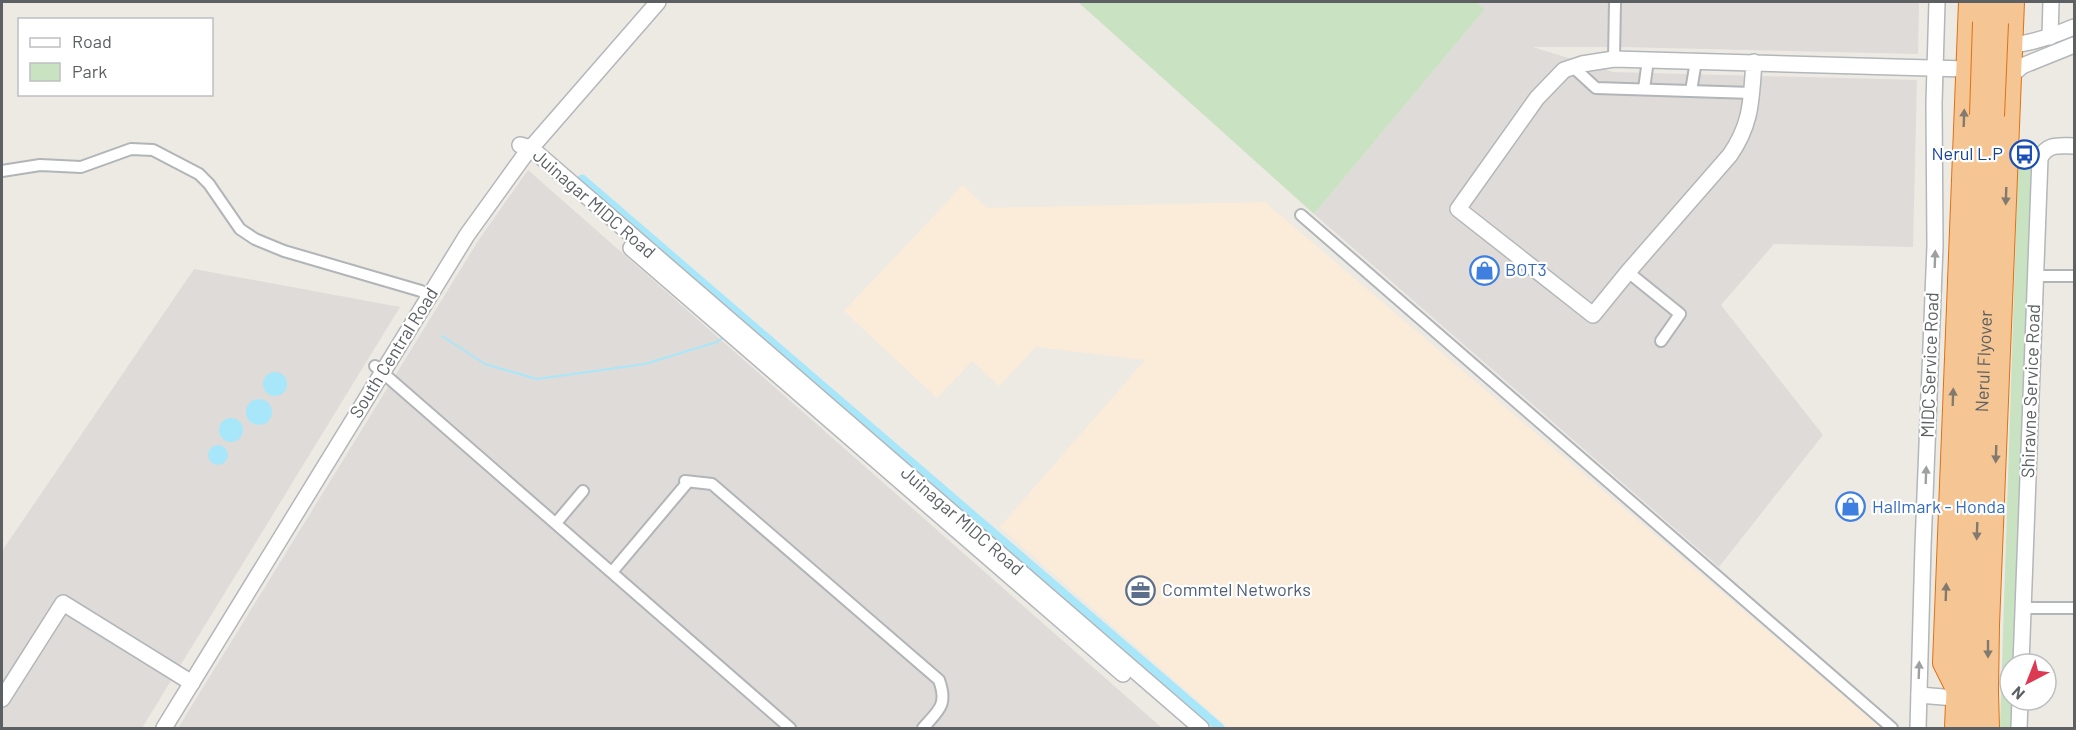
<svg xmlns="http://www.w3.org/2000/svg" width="2076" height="730" font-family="Barlow,sans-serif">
	<rect width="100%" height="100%" fill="#ede9e3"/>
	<polygon fill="#fbecda" points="963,185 987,208 1265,202 1881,728 1229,728 1000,527 1145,360 1036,347 999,386 972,361 937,398 844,311"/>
	<g fill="#dfdbd8">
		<polygon points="1476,2 1919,2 1918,54 1622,47 1533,47 1613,72 1917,80 1913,247 1774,244 1721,305 1823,435 1719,567 1314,214 1485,9"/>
		<polygon points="528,170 1162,728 178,728 478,241"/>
		<polygon points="194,269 400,307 142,728 2,728 2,551"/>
	</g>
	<g fill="#c9e3c2">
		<polygon points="1078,2 1476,2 1485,9 1314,214"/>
		<polygon points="2018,166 2034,167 2015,664 2010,664 2010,700 2014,700 2013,728 2000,728"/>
	</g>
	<g fill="#a8e7f9">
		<circle cx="275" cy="384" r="12"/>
		<circle cx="259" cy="412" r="13"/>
		<circle cx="231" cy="430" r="12"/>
		<circle cx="218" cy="455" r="10"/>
	</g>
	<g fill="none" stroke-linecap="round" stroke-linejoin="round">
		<polyline stroke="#a8e7f9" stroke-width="2" points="442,336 485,364 537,379 645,364 717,342 725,336"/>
		<polyline stroke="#a8e7f9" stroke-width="9" points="582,179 1220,728"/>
		<defs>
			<g id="street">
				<polyline points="1614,59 1615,2"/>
				<polyline points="1573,67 1596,88 1752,93"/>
				<polyline points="1644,89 1648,60"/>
				<polyline points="1691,91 1696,61"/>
				<polyline points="2,171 40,165 81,167 131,149 153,150 199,174 209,184 240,229 255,239 284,251 421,291 429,297"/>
				<polyline points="1301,215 1892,728"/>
				<polyline points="1628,272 1680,314 1661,341"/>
				<polyline points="2036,276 2074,276"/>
				<polyline points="375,366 790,728"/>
				<polyline points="556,523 583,491"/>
				<path d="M612,572L687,483L685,481L712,484L939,680C948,705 939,710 923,728"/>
				<polyline points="2023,608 2074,608"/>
			</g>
			<g id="secondary">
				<polyline points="2050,37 2051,2"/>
				<path d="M2002,46C2028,45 2051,37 2074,27"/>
				<path d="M1754,62C1751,100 1752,123 1730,155L1628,272L1593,315L1458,209L1537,98L1564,70L1582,64L1614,59L1966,69"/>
				<polyline points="2006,80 2022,66 2074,45"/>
				<polyline points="520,145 531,148 1201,728"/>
				<polyline points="631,248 1123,674"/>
				<path d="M2021,664L2040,158C2048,143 2059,146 2074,146"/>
				<polyline points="1919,695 1955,698"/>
				<polyline points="2,699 63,603 192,683"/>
				<polyline points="164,728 467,235 524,156 658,2"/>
				<polyline points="1918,728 1923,546 1935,246 1934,103 1937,2"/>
				<polyline points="2019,728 2020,700"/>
			</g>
			<g id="highway">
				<polyline points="1983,22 1984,2"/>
				<polyline points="1998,23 1999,2"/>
				<polyline points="1956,689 1943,663 1969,2"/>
				<polyline points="1988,692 1989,728"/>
				<path id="s1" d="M1972,717V662L1994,116"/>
				<polyline points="1972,723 1988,689 1989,625 2014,2"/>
				<polyline points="1955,728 1980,115"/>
			</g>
		</defs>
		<use href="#street" stroke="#b1b5b8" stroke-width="14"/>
		<use href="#secondary" stroke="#b3b7ba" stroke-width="18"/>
		<use href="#highway" stroke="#e07111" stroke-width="22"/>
		<use href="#street" stroke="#fff" stroke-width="10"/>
		<use href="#secondary" stroke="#fff" stroke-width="15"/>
		<use href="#highway" stroke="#f5c693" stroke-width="20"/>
		<defs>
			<g id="highway-bridge">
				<polyline points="1980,115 1983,22"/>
				<polyline points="1994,116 1998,23"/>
			</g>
		</defs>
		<use href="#highway-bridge" stroke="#e07111" stroke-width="22" stroke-linecap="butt"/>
		<use href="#highway-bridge" stroke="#f5c693" stroke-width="20"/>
	</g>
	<defs><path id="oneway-solid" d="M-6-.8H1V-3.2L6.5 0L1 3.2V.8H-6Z" transform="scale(1.5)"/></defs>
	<g fill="#827a6f">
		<use href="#oneway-solid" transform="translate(1964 118) rotate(-88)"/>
		<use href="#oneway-solid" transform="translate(2006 196) rotate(92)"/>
		<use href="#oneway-solid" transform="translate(1953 397) rotate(-88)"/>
		<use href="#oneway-solid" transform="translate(1996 454) rotate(92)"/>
		<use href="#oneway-solid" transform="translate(1977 531) rotate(92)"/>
		<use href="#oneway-solid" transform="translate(1946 592) rotate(-88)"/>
		<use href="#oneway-solid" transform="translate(1988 649) rotate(90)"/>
	</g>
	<g fill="#9da0a1">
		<use href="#oneway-solid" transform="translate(1935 259) rotate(-88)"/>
		<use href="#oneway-solid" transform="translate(1926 475) rotate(-88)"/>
		<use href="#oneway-solid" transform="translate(1919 670) rotate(-88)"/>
	</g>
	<defs>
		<symbol id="bus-ring" viewBox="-11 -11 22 22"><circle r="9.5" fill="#fff" stroke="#1a4fb4" stroke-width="1.5"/><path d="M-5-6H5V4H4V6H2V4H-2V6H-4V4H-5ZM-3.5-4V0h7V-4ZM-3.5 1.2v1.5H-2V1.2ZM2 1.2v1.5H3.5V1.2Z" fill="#1a4fb4"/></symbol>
		<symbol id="shop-ring" viewBox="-11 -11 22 22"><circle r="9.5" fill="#fff" stroke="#3f7fe0" stroke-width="1.5"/><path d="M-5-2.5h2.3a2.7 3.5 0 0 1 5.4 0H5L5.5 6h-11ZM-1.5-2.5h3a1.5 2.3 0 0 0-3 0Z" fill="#3f7fe0"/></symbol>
		<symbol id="office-ring" viewBox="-11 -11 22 22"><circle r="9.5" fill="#fff" stroke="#5c6f8a" stroke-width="1.5"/><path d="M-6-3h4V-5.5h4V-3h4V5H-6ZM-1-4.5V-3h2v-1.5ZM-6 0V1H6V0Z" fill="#5c6f8a"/></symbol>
	</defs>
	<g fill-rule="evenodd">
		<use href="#bus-ring" x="2008" y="138" width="33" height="33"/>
		<use href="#shop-ring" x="1468" y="254" width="33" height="33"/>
		<use href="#shop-ring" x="1834" y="490" width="33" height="33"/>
		<use href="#office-ring" x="1124" y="574" width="33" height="33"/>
	</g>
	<g text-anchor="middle" stroke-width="4.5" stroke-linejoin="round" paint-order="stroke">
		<g font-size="18" fill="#164399" stroke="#fff" text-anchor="end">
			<text x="2003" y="160">Nerul L.P</text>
		</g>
		<g font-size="18" fill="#5c6063" stroke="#fff">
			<text transform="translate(594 204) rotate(41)" y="6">Juinagar MIDC Road</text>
			<text transform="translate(394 353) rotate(-58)" y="6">South Central Road</text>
			<text dy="6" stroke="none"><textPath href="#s1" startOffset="356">Nerul Flyover</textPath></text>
			<text transform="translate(1930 365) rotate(-88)" y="6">MIDC Service Road</text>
			<text transform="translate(2031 391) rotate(-88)" y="6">Shiravne Service Road</text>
			<text transform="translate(962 521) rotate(41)" y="6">Juinagar MIDC Road</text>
		</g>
		<g font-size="18" fill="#366cbe" stroke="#fff" text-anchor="start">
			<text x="1505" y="276">BOT3</text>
			<text x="1872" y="513">Hallmark - Honda</text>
		</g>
		<g font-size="18" fill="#4e5e75" stroke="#fff" text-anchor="start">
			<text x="1162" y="596">Commtel Networks</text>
		</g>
	</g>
	<rect width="2076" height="730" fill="none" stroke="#5c6063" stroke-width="6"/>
	<rect x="18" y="18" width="195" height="78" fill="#ffffff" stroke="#bebfc1" stroke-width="1.5"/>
	<rect x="30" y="38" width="30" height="9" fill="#ffffff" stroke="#bebfc1" stroke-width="1.5"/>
	<text x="72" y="48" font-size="18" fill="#5c6063">Road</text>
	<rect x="30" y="63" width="30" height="18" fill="#c9e3c2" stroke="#bebfc1" stroke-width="1.5"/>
	<text x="72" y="78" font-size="18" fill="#5c6063">Park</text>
	<g transform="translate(2028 682) rotate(222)"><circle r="28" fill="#ffffff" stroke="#bebfc1" stroke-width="1.5"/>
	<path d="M0-4.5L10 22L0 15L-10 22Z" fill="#dc3a52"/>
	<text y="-9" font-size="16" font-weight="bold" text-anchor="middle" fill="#5c6063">N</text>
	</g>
</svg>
